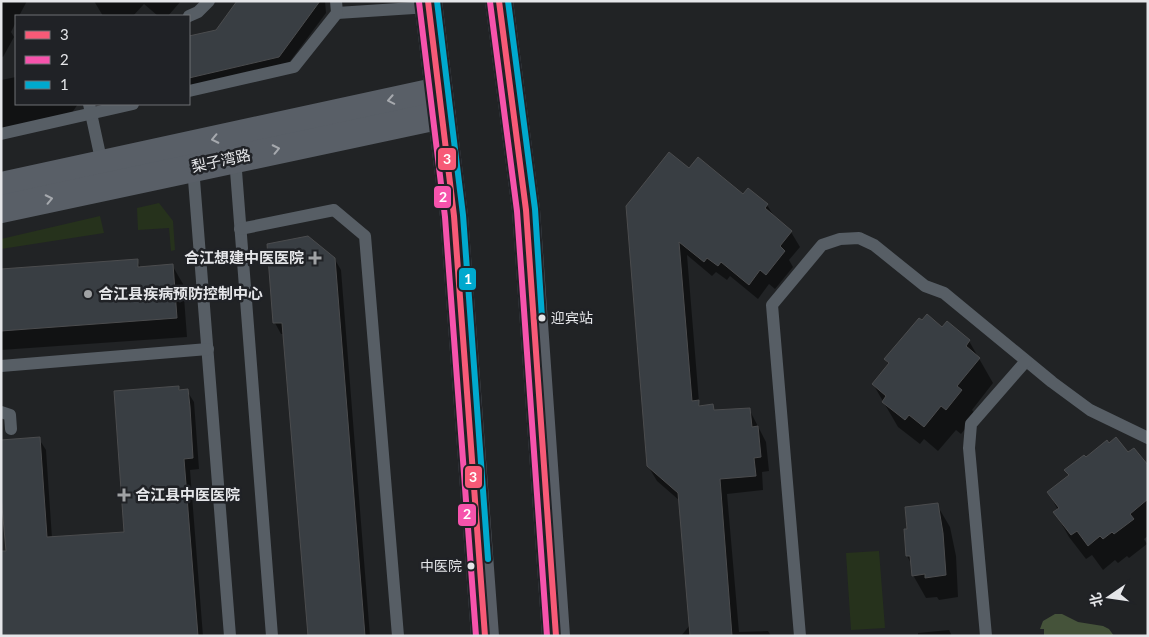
<svg xmlns="http://www.w3.org/2000/svg" width="1149" height="637" font-family="Lato,'Noto Sans SC',sans-serif">
	<rect width="100%" height="100%" fill="#212325"/>
	<g fill="#26321c">
		<polygon points="159,203 173,221 175,250 171,251 169,228 138,230 137,208"/>
		<polygon points="100,216 104,233 1,249 1,239"/>
		<polygon points="879,551 885,628 851,630 846,553"/>
	</g>
	<polygon fill="#45533a" points="1055,614 1062,614 1078,622 1103,626 1109,629 1114,636 1044,636 1044,629 1040,629 1043,621"/>
	<g fill="#0007">
		<polygon points="1,1 27,1 19,16 16,16 16,22 11,32 14,37 3,57 1,56"/>
		<polygon points="94,1 181,1 168,16 158,16 144,4 133,16 103,16"/>
		<polygon points="239,1 325,1 326,13 285,68 189,90 189,38 217,31"/>
		<polygon points="16,77 16,104 78,104 69,117 1,133 1,80"/>
		<polygon points="690,170 767,205 775,218 791,232 800,247 789,260 793,267 775,289 769,284 758,299 730,276 727,280 716,272 712,276 687,255 699,402 701,407 712,406 716,412 749,409 766,442 769,471 762,472 763,490 727,494 739,632 768,631 771,636 681,636 690,625 680,501 657,481 648,466 627,207"/>
		<polygon points="334,258 341,270 370,636 309,636 284,334 281,334 275,323"/>
		<polygon points="137,261 141,268 172,265 183,284 187,337 1,350 1,270"/>
		<polygon points="947,323 969,341 993,383 972,410 976,415 961,434 956,430 938,451 924,439 920,444 898,427 873,384 889,365 885,359 942,328"/>
		<polygon points="178,387 181,391 187,391 194,402 199,469 190,470 203,636 1,636 7,552 4,511 1,511 1,441 39,439 46,450 52,538 126,533"/>
		<polygon points="1109,444 1148,467 1148,536 1144,539 1147,544 1129,558 1127,556 1118,563 1115,560 1103,570 1092,555 1086,559 1069,537 1055,512 1058,510 1049,493 1069,476 1066,470"/>
		<polygon points="937,505 950,527 956,556 958,597 939,600 937,597 926,598 913,575 912,565 907,556 908,530"/>
		<polygon points="949,630 952,636 918,636 918,633"/>
	</g>
	<g fill="#393e43" stroke="#4b4c4e">
		<polygon points="237,1 320,1 279,57 189,78 189,36 216,30"/>
		<polygon points="669,152 689,168 698,157 743,194 748,188 768,204 765,208 792,231 780,246 785,251 766,275 760,270 749,285 721,262 718,266 707,258 704,262 679,242 692,401 699,400 699,406 713,404 714,410 750,408 752,427 758,426 761,457 754,458 756,476 720,479 732,636 690,636 678,493 647,466 626,206"/>
		<polygon points="308,236 335,258 365,636 308,636 282,323 273,323 267,244"/>
		<polygon points="138,259 138,267 173,264 177,318 1,331 1,269"/>
		<polygon points="927,314 942,327 947,321 970,340 966,346 980,358 957,386 962,390 946,410 941,406 924,427 909,415 905,420 882,402 886,396 872,384 889,363 884,359 919,318 922,320"/>
		<polygon points="179,386 179,390 188,389 190,407 193,458 184,459 198,636 1,636 1,551 6,551 1,495 1,440 40,437 47,537 124,532 114,391"/>
		<polygon points="1116,437 1128,452 1134,448 1148,465 1148,499 1130,514 1134,519 1114,534 1112,532 1103,539 1100,536 1088,546 1077,531 1071,535 1053,512 1059,508 1047,492 1069,475 1064,470 1084,455 1086,457 1107,440 1109,443"/>
		<polygon points="938,503 943,533 946,575 925,578 925,574 912,576 910,556 906,556 904,529 907,529 905,507"/>
	</g>
	<g fill="none" stroke-linecap="round" stroke-linejoin="round">
		<g stroke="#575e65" stroke-width="12">
			<polyline points="337,13 429,7"/>
			<polyline points="189,16 198,12 209,1"/>
			<polyline points="189,91 294,67 337,13 336,1"/>
			<polyline points="89,104 102,164"/>
			<polyline points="1,134 133,104"/>
			<polyline points="235,158 272,636"/>
			<polyline points="193,167 230,636"/>
			<polyline points="240,229 334,210 365,236 398,636"/>
			<polyline points="1,366 208,349"/>
			<polyline points="1,412 10,415 11,429"/>
			<polyline points="800,636 772,305 822,245 840,239 859,238 874,245 925,286 944,293 1052,382 1090,410 1148,438"/>
			<polyline points="986,636 969,448 971,424 1026,361"/>
		</g>
		<g stroke="#595f67" stroke-width="28">
			<polyline points="1,186 439,91"/>
			<polyline points="1,209 442,115"/>
		</g>
		<g stroke="#585e66" stroke-width="28">
			<polyline points="428,1 454,216 485,636"/>
			<polyline points="499,1 526,210 556,636"/>
		</g>
		<defs>
			<g id="bus-1">
				<polyline points="428,1 454,216 485,636"/>
				<polyline points="499,1 526,210 556,636"/>
			</g>
			<g id="bus-2">
				<polyline points="419,2 445,217 476,636"/>
				<polyline points="490,2 517,211 547,636"/>
			</g>
			<g id="bus-3">
				<polyline points="437,1 463,215 488,559"/>
				<polyline points="508,1 535,209 542,318"/>
			</g>
		</defs>
		<use href="#bus-1" stroke="#202226" stroke-width="10"/>
		<use href="#bus-2" stroke="#202226" stroke-width="10"/>
		<use href="#bus-3" stroke="#202226" stroke-width="10"/>
		<use href="#bus-1" stroke="#f75a77" stroke-width="6"/>
		<use href="#bus-2" stroke="#f653ac" stroke-width="6"/>
		<use href="#bus-3" stroke="#00a9ce" stroke-width="6"/>
	</g>
	<defs><path id="oneway-chevron" d="M-2-3.5L2.5 0L-2 3.5" fill="none" stroke-width="1.6" stroke-linecap="round" stroke-linejoin="round" transform="scale(1.25)"/></defs>
	<g stroke="#a6a9ae">
		<use href="#oneway-chevron" transform="translate(391 100) rotate(169)"/>
		<use href="#oneway-chevron" transform="translate(215 139) rotate(168)"/>
		<use href="#oneway-chevron" transform="translate(276 149) rotate(-12)"/>
		<use href="#oneway-chevron" transform="translate(49 199) rotate(-12)"/>
	</g>
	<g fill="#a0a2a4" stroke="#202226" stroke-width="2">
		<path d="M312.5 250.5h5v5h5v5h-5v5h-5v-5h-5v-5h5z"/>
		<circle cx="88" cy="294" r="5"/>
		<path d="M121.5 487.5h5v5h5v5h-5v5h-5v-5h-5v-5h5z"/>
	</g>
	<g fill="#e5e6e9" stroke="#202226" stroke-width="2">
		<circle cx="542" cy="318" r="4.5"/>
		<circle cx="471" cy="566" r="4.5"/>
	</g>
	<g text-anchor="middle" stroke-width="5" stroke-linejoin="round" paint-order="stroke">
		<g font-size="14" fill="#e5e6e9" stroke="#202226" text-anchor="start">
			<text x="551" y="323">迎宾站</text>
			<text x="462" y="571" text-anchor="end">中医院</text>
		</g>
		<g font-size="15" fill="#e5e6e9" stroke="#202226">
			<text transform="translate(221 161) rotate(-12)" y="5">梨子湾路</text>
		</g>
		<g font-size="15" font-weight="bold" fill="#e5e6e9" stroke="#202226" text-anchor="start">
			<text x="304" y="263" text-anchor="end">合江想建中医医院</text>
			<text x="98" y="299">合江县疾病预防控制中心</text>
			<text x="135" y="500">合江县中医医院</text>
		</g>
	</g>
	<g stroke="#202226" stroke-width="2">
		<rect x="437" y="147" width="20" height="24" rx="5" fill="#f75a77"/>
		<rect x="433" y="185" width="19" height="24" rx="5" fill="#f653ac"/>
		<rect x="458" y="267" width="19" height="24" rx="5" fill="#00a9ce"/>
		<rect x="464" y="465" width="19" height="24" rx="5" fill="#f75a77"/>
		<rect x="457" y="503" width="20" height="24" rx="5" fill="#f653ac"/>
	</g>
	<g font-size="14" text-anchor="middle" font-weight="bold" fill="#fff">
		<text x="447" y="164">3</text>
		<text x="443" y="202">2</text>
		<text x="468" y="284">1</text>
		<text x="473" y="482">3</text>
		<text x="467" y="519">2</text>
	</g>
	<rect width="1149" height="637" fill="none" stroke="#e5e6e9" stroke-width="5"/>
	<rect x="15" y="15" width="175" height="90" fill="#202226" stroke="#6f7074"/>
	<rect x="25" y="31" width="25" height="8" fill="#f75a77" stroke="#6f7074"/>
	<text x="60" y="40" font-size="15" fill="#e5e6e9">3</text>
	<rect x="25" y="56" width="25" height="8" fill="#f653ac" stroke="#6f7074"/>
	<text x="60" y="65" font-size="15" fill="#e5e6e9">2</text>
	<rect x="25" y="81" width="25" height="8" fill="#00a9ce" stroke="#6f7074"/>
	<text x="60" y="90" font-size="15" fill="#e5e6e9">1</text>
	<g transform="translate(1109 597) rotate(257)" stroke="#202226" stroke-width="4" paint-order="stroke">
	<path d="M0-4L9 19L0 12L-9 19Z" fill="#e5e6e9"/>
	<text y="-8" font-size="14" font-weight="bold" text-anchor="middle" fill="#e5e6e9">北</text>
	</g>
</svg>
